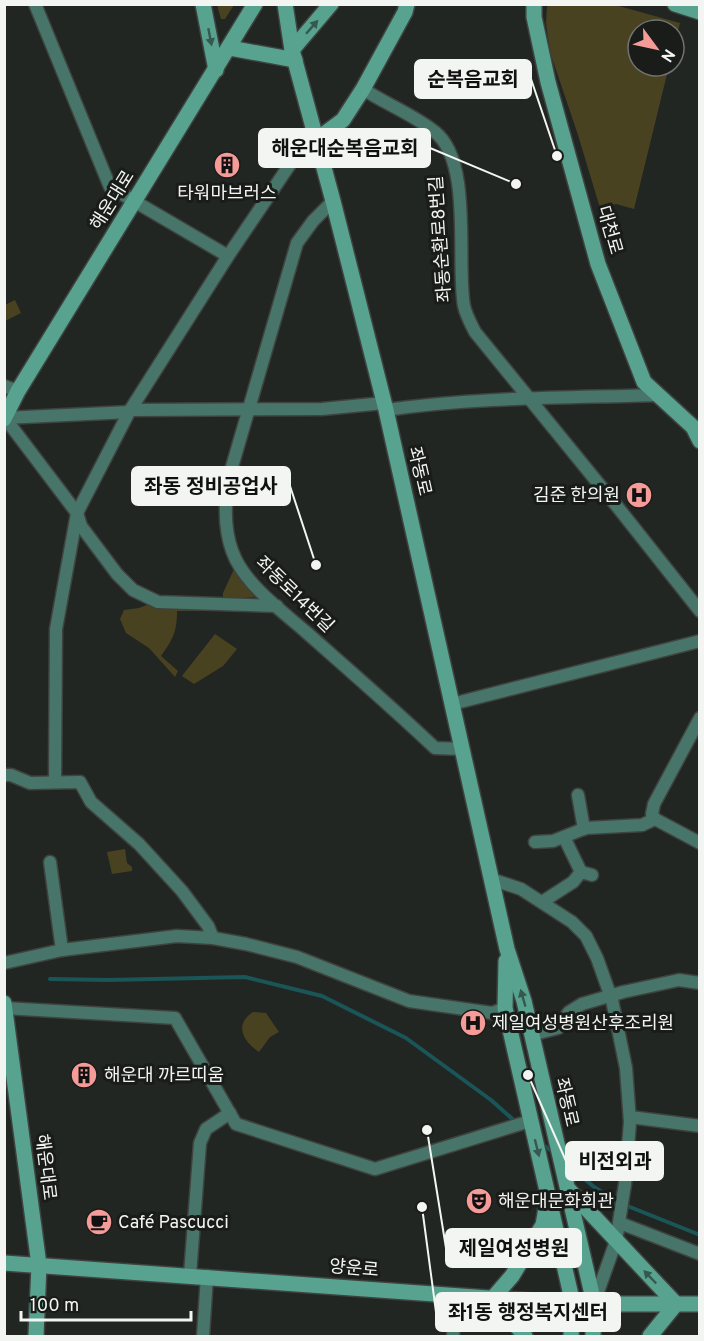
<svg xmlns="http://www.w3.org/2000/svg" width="704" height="1341" font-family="Overpass,'Noto Sans KR',sans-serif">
	<rect width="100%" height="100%" fill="#222623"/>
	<g fill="#494220">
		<polygon points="217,5 217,4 234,5 225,19 221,19"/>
		<polygon points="549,5 615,5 680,23 674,47 674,30 638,30 638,66 669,66 634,209 616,204 600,208 578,135 550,52 546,23 547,7"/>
		<polygon points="15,300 21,313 5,321 5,305"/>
		<polygon points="234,569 238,570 255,594 254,597 226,599 223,597 223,593"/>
		<path d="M152,603L200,607L201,611H177C177,632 173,639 161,656L178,671L175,677L149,648L126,633L120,619L124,610L139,608Z"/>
		<polygon points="215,634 237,649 223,666 194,684 182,676"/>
		<polygon points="125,849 127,863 132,867 132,871 112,874 107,852"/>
		<path d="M253,1012L266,1013L279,1032L270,1037L259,1052C244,1042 233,1025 253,1012Z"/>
	</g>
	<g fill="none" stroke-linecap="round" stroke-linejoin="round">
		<g stroke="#1a5558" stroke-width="4">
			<polyline points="50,979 108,980 245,977 322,996 406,1038 491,1100 517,1123"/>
			<polyline points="541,1143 554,1153"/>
			<polyline points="567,1164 594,1187 618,1202"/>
			<polyline points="625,1205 700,1235"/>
		</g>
		<defs>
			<g id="street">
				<polyline points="35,4 110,187 228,256"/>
				<path d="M363,89C384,103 416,116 435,132C473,162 456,262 464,306C466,315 471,324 475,332L616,505L700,611"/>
				<path d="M333,201L313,221L297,243L227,484C225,510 224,536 236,560C251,589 282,611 306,632C349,670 393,708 435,748L462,749"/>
				<polyline points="4,386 18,391"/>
				<polyline points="130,410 322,409 384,403"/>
				<path d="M386,410C476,397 567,398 658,395"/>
				<polyline points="4,418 129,412"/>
				<polyline points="5,418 77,513 81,526 117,574 133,590 158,602 277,606"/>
				<polyline points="452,704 700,641"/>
				<polyline points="700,718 654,804 652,814 655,819 700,843"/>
				<polyline points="4,775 11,775 30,783 80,782 91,802 139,844 182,891 208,926 213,938"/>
				<polyline points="55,782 56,629 77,513 129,412 228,256 297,154 316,143"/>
				<polyline points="578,795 584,829"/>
				<polyline points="564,837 581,872"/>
				<polyline points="535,842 553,841 586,828 642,825 655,819"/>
				<polyline points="50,862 62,950"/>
				<polyline points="491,879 521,889 572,922 586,936 597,958 612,1000 626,1068 630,1122 625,1184 616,1241 594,1303"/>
				<polyline points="542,902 573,882 581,872 592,875"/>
				<polyline points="4,963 62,950 177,936 213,938 246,944 297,957 409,1001 492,1013 505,1008"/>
				<polyline points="4,1008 175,1018 236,1124 375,1169 530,1121"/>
				<polyline points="531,1035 558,1028 569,1012 582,1004 623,992 679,980 700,983"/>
				<polyline points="630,1117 700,1126"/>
				<polyline points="620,1223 700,1254"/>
				<polyline points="190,1275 200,1143 206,1129 230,1113"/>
				<polyline points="203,1336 207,1276"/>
				<polyline points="453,1336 456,1295"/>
			</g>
			<g id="secondary">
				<polyline points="203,4 216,70"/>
				<polyline points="285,4 292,50 333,201 386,410 507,949 524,1001 594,1303 593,1336"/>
				<polyline points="534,4 534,17 548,82 598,264 644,382 693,427 700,441"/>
				<polyline points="675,4 700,12"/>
				<polyline points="230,48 295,60"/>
				<polyline points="292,50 331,4"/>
				<polyline points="316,140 343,120 363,89 405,12 407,4"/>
				<polyline points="4,419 18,391 255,4"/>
				<polyline points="506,961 505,1008 573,1304 571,1336"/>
				<polyline points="4,1003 39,1265 36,1336"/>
				<polyline points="569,1190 676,1304 650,1336"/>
				<polyline points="4,1263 573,1304 700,1304"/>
				<polyline points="525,1336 493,1298 512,1276 543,1225 547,1202"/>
			</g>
		</defs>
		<use href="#street" stroke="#3f4340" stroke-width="15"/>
		<use href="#secondary" stroke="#3f4340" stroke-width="18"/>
		<use href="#street" stroke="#487569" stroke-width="12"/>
		<use href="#secondary" stroke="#57a390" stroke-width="15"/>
	</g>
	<defs><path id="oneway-solid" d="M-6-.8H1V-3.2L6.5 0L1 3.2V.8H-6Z" transform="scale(1.5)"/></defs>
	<g fill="#35594f">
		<use href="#oneway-solid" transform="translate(312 27) rotate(-49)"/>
		<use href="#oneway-solid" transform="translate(210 37) rotate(79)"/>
		<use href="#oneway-solid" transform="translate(523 998) rotate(-106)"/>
		<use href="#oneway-solid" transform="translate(537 1148) rotate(76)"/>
		<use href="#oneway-solid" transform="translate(650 1277) rotate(-134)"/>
	</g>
	<defs>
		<symbol id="building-disc" viewBox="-11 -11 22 22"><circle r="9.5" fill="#f59b98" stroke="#191c19"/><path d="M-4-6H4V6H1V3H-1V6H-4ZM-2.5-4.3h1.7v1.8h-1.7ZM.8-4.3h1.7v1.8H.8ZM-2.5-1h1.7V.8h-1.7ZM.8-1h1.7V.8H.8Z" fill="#111"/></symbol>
		<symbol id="hospital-disc" viewBox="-11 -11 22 22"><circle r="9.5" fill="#f59b98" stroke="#191c19"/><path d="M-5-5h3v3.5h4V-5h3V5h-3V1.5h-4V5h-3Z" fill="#111"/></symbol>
		<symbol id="theatre-disc" viewBox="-11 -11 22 22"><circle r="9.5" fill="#f59b98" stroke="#191c19"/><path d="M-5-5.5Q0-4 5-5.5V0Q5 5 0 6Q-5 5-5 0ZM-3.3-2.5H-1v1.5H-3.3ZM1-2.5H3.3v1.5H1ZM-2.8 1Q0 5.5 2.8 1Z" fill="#111"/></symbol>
		<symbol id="cafe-disc" viewBox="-11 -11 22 22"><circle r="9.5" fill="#f59b98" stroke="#191c19"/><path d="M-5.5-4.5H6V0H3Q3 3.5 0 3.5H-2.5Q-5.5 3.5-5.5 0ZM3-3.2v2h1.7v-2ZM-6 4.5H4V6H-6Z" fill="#111"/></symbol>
	</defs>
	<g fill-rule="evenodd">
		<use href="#building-disc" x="212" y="150" width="30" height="30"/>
		<use href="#hospital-disc" x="624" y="480" width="30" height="30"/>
		<use href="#hospital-disc" x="458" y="1008" width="30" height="30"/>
		<use href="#building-disc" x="69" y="1060" width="30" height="30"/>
		<use href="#theatre-disc" x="464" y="1186" width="30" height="30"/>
		<use href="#cafe-disc" x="84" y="1207" width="30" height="30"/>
	</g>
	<g text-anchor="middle" stroke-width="6" stroke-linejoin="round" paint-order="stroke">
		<g font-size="18" fill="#f3f5f3" stroke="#191c19" text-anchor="start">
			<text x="227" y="199" text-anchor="middle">타워마브러스</text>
			<text x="620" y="501" text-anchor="end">김준 한의원</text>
			<text x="492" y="1029">제일여성병원산후조리원</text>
			<text x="104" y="1081">해운대 까르띠움</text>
			<text x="498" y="1207">해운대문화회관</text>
			<text x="118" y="1228">Café Pascucci</text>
		</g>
		<g font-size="18" fill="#f3f5f3" stroke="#191c19">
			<text transform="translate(112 200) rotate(-58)" y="6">해운대로</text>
			<text transform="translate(610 230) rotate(74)" y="6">대천로</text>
			<text transform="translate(440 239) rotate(-94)" y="6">좌동순환로8번길</text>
			<text transform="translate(420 471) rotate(77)" y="6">좌동로</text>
			<text transform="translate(295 594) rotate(44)" y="6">좌동로14번길</text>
			<text transform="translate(567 1102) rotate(77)" y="6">좌동로</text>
			<text transform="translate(46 1167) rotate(83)" y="6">해운대로</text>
			<text transform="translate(354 1268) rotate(5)" y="6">양운로</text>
		</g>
	</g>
	<path fill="none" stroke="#f3f5f3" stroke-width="2" d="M557 156L531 79M516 184L430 148M316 565L290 486M528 1075L566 1161M427 1130L446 1248M422 1207L436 1312"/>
	<g fill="#f3f5f3" stroke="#191c19" stroke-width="2">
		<circle cx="557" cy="156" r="6"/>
		<circle cx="516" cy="184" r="6"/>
		<circle cx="316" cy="565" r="6"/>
		<circle cx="528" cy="1075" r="6"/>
		<circle cx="427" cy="1130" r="6"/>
		<circle cx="422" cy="1207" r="6"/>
	</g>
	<g fill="#f3f5f3" stroke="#f3f5f3" stroke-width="2">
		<rect x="415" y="60" width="116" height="38" rx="6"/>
		<rect x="259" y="129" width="171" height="38" rx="6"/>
		<rect x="132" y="467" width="158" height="38" rx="6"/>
		<rect x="566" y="1142" width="97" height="38" rx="6"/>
		<rect x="446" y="1229" width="135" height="38" rx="6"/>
		<rect x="436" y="1293" width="184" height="38" rx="6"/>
	</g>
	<g font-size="20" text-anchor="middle" font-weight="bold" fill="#111">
		<text x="473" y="86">순복음교회</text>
		<text x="345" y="155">해운대순복음교회</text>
		<text x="211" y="493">좌동 정비공업사</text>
		<text x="615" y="1168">비전외과</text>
		<text x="514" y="1255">제일여성병원</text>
		<text x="528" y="1319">좌1동 행정복지센터</text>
	</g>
	<rect width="704" height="1341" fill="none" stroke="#f3f5f3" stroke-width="12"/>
	<g transform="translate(656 48) rotate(123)"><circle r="28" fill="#191c19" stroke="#707370" stroke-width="1.5"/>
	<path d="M0-4.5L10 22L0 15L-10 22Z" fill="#f59b98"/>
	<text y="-9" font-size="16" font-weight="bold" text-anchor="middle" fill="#f3f5f3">N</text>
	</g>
	<path d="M21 1311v9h170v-9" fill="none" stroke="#f3f5f3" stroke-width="3"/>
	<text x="30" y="1311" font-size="18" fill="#f3f5f3" stroke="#191c19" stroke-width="4.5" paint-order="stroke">100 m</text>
</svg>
